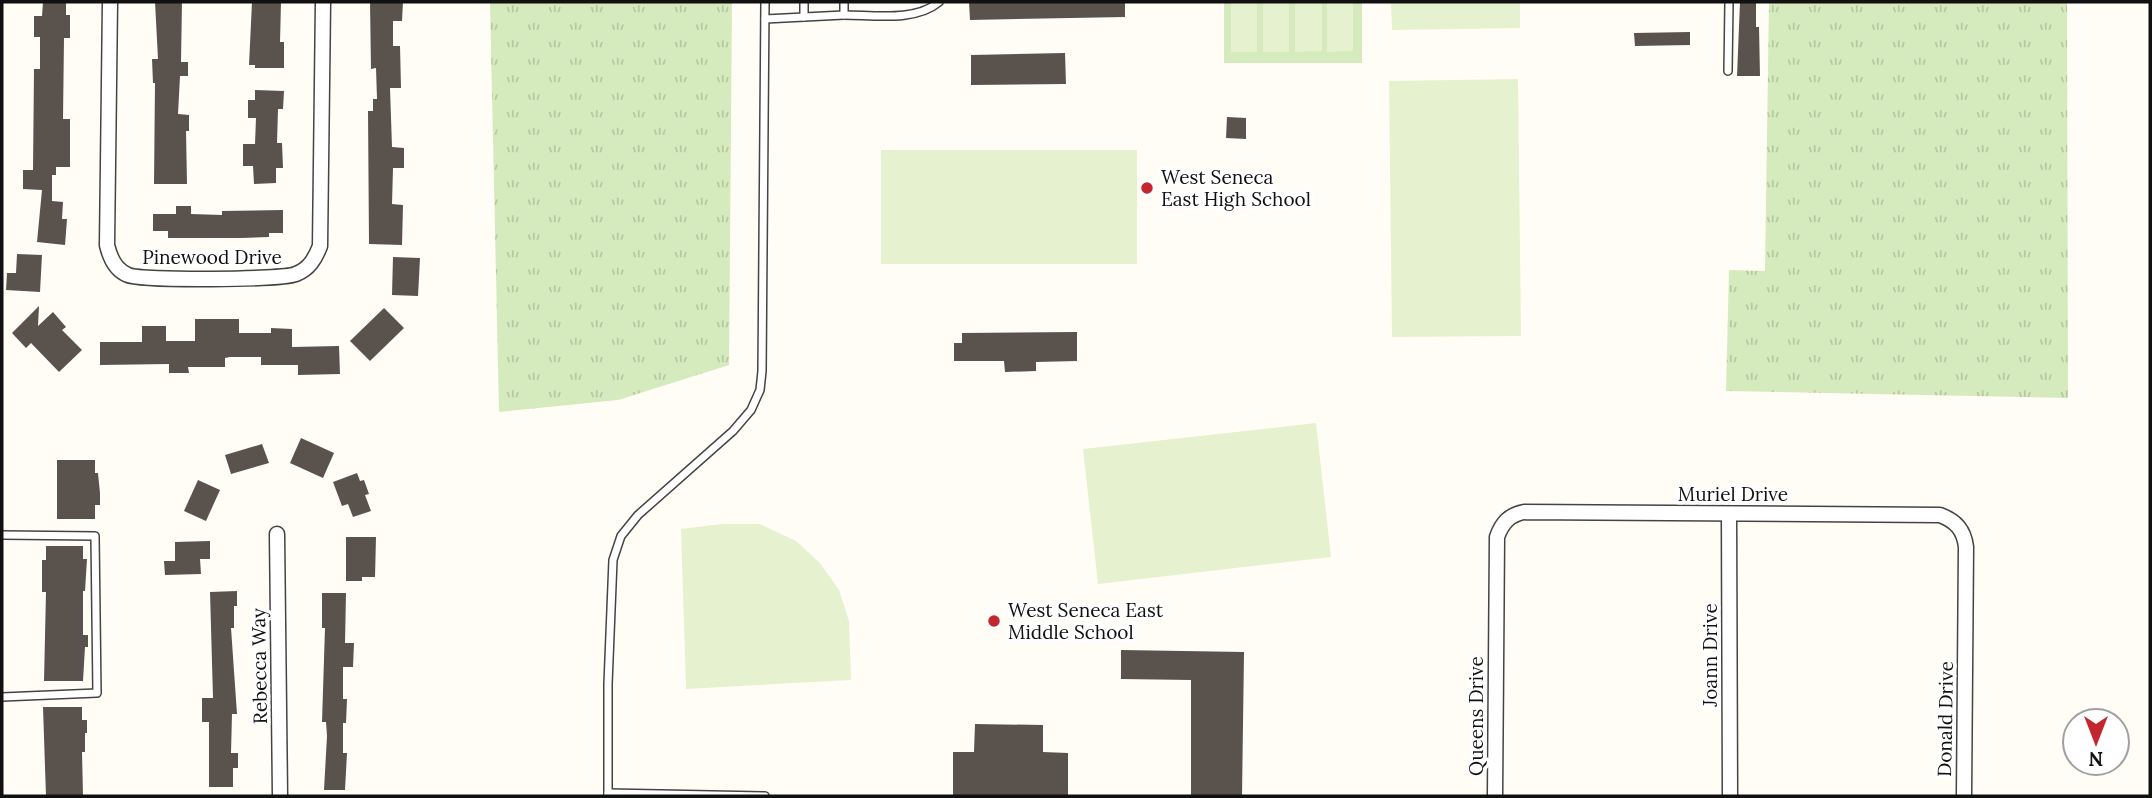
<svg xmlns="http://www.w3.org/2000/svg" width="2152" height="798" font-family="Lora,serif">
	<defs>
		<pattern id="grass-tufts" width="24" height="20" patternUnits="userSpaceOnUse" patternTransform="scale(1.75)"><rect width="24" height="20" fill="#d5ebbd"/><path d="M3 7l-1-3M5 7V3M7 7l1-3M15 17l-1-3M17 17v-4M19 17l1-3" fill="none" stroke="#b6c8a1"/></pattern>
	</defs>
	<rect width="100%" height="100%" fill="#fffdf5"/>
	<g fill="url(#grass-tufts)">
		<polygon points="490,2 732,2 729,365 618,400 499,412"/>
		<polygon points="1769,2 2067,2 2068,398 1726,391 1729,270 1765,271"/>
	</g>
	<rect fill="#d5ebbd" x="1224" y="2" width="138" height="61"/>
	<g fill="#e6f2cf">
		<rect x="1231" y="2" width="26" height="50"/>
		<rect x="1263" y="2" width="26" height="50"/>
		<polygon points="1295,2 1322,2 1322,51 1295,52"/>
		<polygon points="1327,2 1353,2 1353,51 1327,52"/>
		<polygon points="1391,2 1520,2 1520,28 1392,30"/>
		<polygon points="1518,79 1521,336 1392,337 1389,81"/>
		<rect x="881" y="150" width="256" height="114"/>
		<polygon points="1316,423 1331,557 1098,584 1083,449"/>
		<polygon points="721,524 760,524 796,541 820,563 839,590 849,621 851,680 686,689 681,529"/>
	</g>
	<g fill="#5a524d">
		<polygon points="43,2 66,2 66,15 70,15 70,38 64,38 63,119 70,119 70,167 56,167 56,175 52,175 52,201 63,202 62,219 67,219 65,245 37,242 42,190 23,189 23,170 33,170 34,69 40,69 40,37 34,37 34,16 42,16"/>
		<polygon points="155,2 182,2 181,62 188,62 188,76 180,76 178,114 189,115 189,131 186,131 187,184 154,184 155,83 153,83 152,59 158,59"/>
		<polygon points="252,2 281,2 280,42 284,42 284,68 255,68 255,65 249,65"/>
		<polygon points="370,2 403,2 402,21 393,21 393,46 400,46 401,88 390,88 392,147 404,148 404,168 393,168 392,204 403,205 402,245 369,244 368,111 373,111 373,99 377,99 376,68 371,69"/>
		<polygon points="969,2 1125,2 1125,17 970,20"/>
		<polygon points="1740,2 1756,2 1756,27 1759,27 1760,76 1737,76"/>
		<polygon points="1690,32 1690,45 1635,46 1634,33"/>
		<polygon points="1065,53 1066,84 971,85 971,55"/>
		<polygon points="255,90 284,91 283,109 278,109 277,143 282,143 283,168 276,168 276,183 254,184 253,166 243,166 243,144 255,144 256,118 248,118 248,100 255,100"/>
		<polygon points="1227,117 1246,118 1246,139 1226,138"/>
		<polygon points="176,206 191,206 191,214 222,215 222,211 283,210 283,233 269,233 269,237 241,238 168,238 168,231 153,231 153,214 176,214"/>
		<polygon points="17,254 42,255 40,292 6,290 7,273 16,273"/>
		<polygon points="393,257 420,258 418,296 392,295"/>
		<polygon points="39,306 38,326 53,312 66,327 62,330 82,350 59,372 31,343 26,348 12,333"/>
		<polygon points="384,308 404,328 370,361 350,341"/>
		<polygon points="195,319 239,319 239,333 271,333 271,328 292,329 292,347 339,346 340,374 298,375 298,365 261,365 261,357 230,357 225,358 225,367 188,367 189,373 169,373 169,364 100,365 100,342 142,342 142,326 166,326 166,341 195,341"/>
		<polygon points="1077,332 1077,361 1036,362 1036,371 1005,372 1004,361 954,361 954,343 962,343 962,333"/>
		<polygon points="301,438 334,453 323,478 290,463"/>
		<polygon points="262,444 269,463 231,474 225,455"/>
		<polygon points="57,460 95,460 95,473 98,473 100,493 100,505 95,505 95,519 57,519"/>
		<polygon points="357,473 360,481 364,480 369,494 365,495 371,511 353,517 348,504 342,506 333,482"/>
		<polygon points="198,480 220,490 206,521 184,511"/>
		<polygon points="346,537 376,537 375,577 362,577 362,581 346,581"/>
		<polygon points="210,541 210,559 200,559 201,574 165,575 164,561 175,561 175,542"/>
		<polygon points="46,546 83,546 83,559 87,559 85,591 83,591 83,635 88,635 88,647 85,647 83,681 44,681 46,592 42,592 42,560 46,560"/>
		<polygon points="237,591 237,606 234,606 234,628 231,628 237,714 232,714 231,753 238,753 238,768 233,768 233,787 209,787 209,722 202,722 202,698 213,698 210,592"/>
		<polygon points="322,593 346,593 345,643 354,643 353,667 343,667 343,699 347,699 346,723 343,723 343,753 347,753 345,790 324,790 327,736 326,722 322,722 325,628 322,628"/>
		<polygon points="1121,650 1244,652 1242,796 1191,796 1191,680 1121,679"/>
		<polygon points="43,707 82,707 82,720 87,720 87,733 85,733 85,752 82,752 83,796 46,796"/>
		<polygon points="975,724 1043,725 1043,752 1068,753 1068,796 953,796 953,752 974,752"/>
	</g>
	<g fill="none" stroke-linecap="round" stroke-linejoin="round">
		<defs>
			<g id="lane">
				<polyline points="804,2 804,17"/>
				<path d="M844,15C874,15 915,22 939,2"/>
				<polyline points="765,19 844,15 844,2"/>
				<polyline points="1728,71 1729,2"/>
				<polyline points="2,535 95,536 97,693 2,697"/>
				<polyline points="608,793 765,796"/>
				<polyline points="608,796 608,684 613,560 621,536 638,515 733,431 751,410 760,390 762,371 765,2"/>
			</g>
			<g id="street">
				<path d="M110,2L107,245C110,258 115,270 128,275C141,281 283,280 296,274C309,269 315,259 320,246L323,2"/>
				<polyline points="1729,514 1730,796"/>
				<polyline points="277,534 280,796"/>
				<path d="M1495,796L1497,537C1502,523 1509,515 1524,512L1940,515C1956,521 1964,530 1966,547L1964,796"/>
			</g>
		</defs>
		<use href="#lane" stroke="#444" stroke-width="10"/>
		<use href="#street" stroke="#444" stroke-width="17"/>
		<use href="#lane" stroke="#fff" stroke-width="7"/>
		<use href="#street" stroke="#fff" stroke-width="14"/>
	</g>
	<g fill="#c4262e" stroke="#fff" stroke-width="2.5">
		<circle cx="1147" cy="188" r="7"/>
		<circle cx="994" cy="621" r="7"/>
	</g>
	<g text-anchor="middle" stroke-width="7" stroke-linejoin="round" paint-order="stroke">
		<g font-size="19" fill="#111" stroke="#fff" text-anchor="start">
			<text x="1161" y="184">West Seneca<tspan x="1161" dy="22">East High School</tspan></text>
			<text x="1008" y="617">West Seneca East<tspan x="1008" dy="22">Middle School</tspan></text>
		</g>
		<g font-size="19" fill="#111" stroke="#fff">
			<text x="212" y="264">Pinewood Drive</text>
			<text x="1733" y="501">Muriel Drive</text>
			<text transform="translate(1710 655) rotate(-90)" y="7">Joann Drive</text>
			<text transform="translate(259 666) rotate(-91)" y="7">Rebecca Way</text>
			<text transform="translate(1476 716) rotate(-90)" y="7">Queens Drive</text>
			<text transform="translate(1945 719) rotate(-89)" y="7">Donald Drive</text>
		</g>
	</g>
	<rect width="2152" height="798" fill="none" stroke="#111111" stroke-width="7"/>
	<g transform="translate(2096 742) rotate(180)"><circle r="33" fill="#ffffff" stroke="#a0a0a0" stroke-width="2"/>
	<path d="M0-5L12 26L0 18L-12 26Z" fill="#c4262e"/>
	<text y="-10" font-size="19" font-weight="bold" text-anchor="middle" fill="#111111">N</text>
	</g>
</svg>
